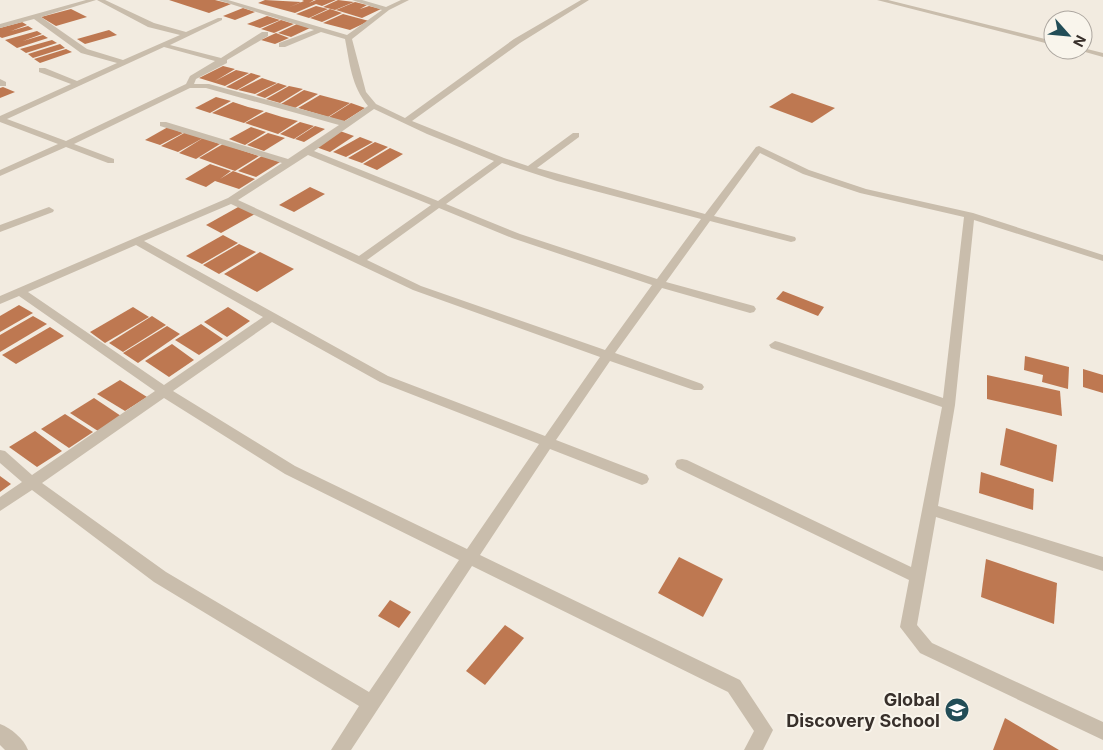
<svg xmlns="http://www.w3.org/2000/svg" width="1103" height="750" font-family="Inter,sans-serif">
	<rect width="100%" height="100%" fill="#f2ebe0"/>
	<g fill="#be7851">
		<polygon points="169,0 215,0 231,4 209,13"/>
		<polygon points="265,0 301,2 290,7 304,1 302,0 314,0 309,3 316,0 336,0 322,6 316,4 295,13 258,3"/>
		<polygon points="338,0 354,2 335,10 323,7"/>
		<polygon points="355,2 367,5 360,9 369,6 381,9 362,18 336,10"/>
		<polygon points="316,6 328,9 309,18 296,14"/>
		<polygon points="243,8 255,12 235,20 223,16"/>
		<polygon points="71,9 87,17 56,26 41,17"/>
		<polygon points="330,9 342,13 322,22 310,18"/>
		<polygon points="343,14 369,21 350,30 323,23"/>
		<polygon points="267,16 280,20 260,28 247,24"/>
		<polygon points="281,20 294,24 274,33 261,29"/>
		<polygon points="22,22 27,25 11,31 28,26 33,29 2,38 0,37 0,28"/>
		<polygon points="297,24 310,28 291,37 278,33"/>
		<polygon points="109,30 117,35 85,44 77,39"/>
		<polygon points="37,31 42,34 23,41 43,35 48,38 17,48 5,40"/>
		<polygon points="276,33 289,38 275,44 261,40"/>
		<polygon points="52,40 57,43 26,53 20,49"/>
		<polygon points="60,44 65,48 33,58 28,54"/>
		<polygon points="66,49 72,52 40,63 34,59"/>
		<polygon points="223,66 235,69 215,81 236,70 249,73 225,86 199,78"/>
		<polygon points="251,73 261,76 237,90 226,87"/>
		<polygon points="262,78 277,83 255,94 238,90"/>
		<polygon points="278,83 287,86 265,98 256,95"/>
		<polygon points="289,86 303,89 280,103 266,99"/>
		<polygon points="3,87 15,92 0,98 0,88"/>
		<polygon points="304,90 318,94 295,108 281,104"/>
		<polygon points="792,93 835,108 812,123 769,107"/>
		<polygon points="320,95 350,103 328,117 298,108"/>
		<polygon points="216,97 231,101 210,113 195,108"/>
		<polygon points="233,102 248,107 264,111 244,123 212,113"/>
		<polygon points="351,103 365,108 343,122 329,117"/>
		<polygon points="266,112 282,117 298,121 278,134 245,123"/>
		<polygon points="300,122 314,126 294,139 280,134"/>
		<polygon points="315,126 325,129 304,142 295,139"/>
		<polygon points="168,127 183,133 160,145 145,140"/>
		<polygon points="251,127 266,132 245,145 229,139"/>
		<polygon points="340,131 354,136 330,152 316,147"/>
		<polygon points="186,132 203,138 178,152 161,146"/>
		<polygon points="268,133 285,138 264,151 247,145"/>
		<polygon points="360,137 373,142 346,157 333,152"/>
		<polygon points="203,138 220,144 196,159 179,153"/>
		<polygon points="375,142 388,147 362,163 348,158"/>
		<polygon points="223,144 259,156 235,171 199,158"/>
		<polygon points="390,148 403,154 377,170 363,164"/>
		<polygon points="262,156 280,162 256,177 238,171"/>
		<polygon points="210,164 231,171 220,179 233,171 255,179 239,189 215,181 206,187 185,179"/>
		<polygon points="310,187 325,194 294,212 279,205"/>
		<polygon points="240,206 255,214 221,233 206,225"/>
		<polygon points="223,235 238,243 202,264 186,256"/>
		<polygon points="239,244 256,252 219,274 203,265"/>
		<polygon points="260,252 294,269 257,292 224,274"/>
		<polygon points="783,291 824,307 818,316 776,299"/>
		<polygon points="19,305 33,313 0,332 0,316"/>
		<polygon points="133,307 149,317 105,343 90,332"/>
		<polygon points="228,307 250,321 227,337 204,322"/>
		<polygon points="33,316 47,324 0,352 0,335"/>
		<polygon points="152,316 166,325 123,352 109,343"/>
		<polygon points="201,324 223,339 199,355 175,340"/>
		<polygon points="167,326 180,334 138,363 123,353"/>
		<polygon points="50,327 64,336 16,364 2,355"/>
		<polygon points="172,344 194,360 169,377 145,361"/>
		<polygon points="1025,356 1069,367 1068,389 1042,382 1043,375 1024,370"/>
		<polygon points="1083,369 1103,375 1103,393 1083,387"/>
		<polygon points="987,375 1060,391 1062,416 987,399"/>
		<polygon points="120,380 147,397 125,411 97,394"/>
		<polygon points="94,398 121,416 98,431 70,413"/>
		<polygon points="65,414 93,432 69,448 41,429"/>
		<polygon points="1006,428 1057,445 1053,482 1000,465"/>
		<polygon points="35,431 62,451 37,467 9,447"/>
		<polygon points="981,472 1034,489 1033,510 979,493"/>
		<polygon points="0,476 11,484 0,492"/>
		<polygon points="679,557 723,579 703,617 658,593"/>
		<polygon points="986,559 1057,583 1054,624 981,597"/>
		<polygon points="390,600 411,612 399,628 378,616"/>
		<polygon points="505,625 524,638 485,685 466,671"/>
		<polygon points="1005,718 1059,750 993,750"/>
	</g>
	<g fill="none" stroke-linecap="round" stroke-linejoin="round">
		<g fill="#c9bdac" fill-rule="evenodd">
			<path d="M86,0H96L41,17L87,49L123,60L180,35L148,27L97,0H105L154,23L186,32L218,18H222V20L170,45L221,58L262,32H268V36L227,60V63L196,79L194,84H209L345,121L368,106C351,85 350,64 345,39L321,32L285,47H279V43L314,30L218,0H228L347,35L382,10L352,0H362L386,7L401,0H409L389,10L352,39L366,92L376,104L405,118L514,39L581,0H589L520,43L412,121L504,158L528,166L573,133H579V137L537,168L705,214L756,147L759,146L809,170L866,189L973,213L1103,255V261L974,220L955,405L938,506L1103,557V571L936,517L917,625L932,643L1103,722V740L920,653L900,627L909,580L677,468L675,464L677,460L682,459L687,460L911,567L942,407L771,348L769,345L775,341L779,342L943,398L964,217L860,193L803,174L760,153L714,216L795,237L796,239L795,241L791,242L710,221L666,282L754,306L756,309L754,312L750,313L662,288L615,353L702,384L704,387L702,390H694L610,361L556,440L647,475L649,479L647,483L642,485L637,483L550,449L480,555L740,680L773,730L763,750H744L754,731L728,692L472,566L351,750H331L359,706L154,582L32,490L0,511V497L22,482L0,463V450L5,451L32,475L155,391L19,296L0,304V296L228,198L282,163L160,126V122H166L288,159L339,125L206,88H190L74,144L114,159V163H108L66,147L0,176V170L58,144L0,122V116L71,84L39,72V68H45L77,81L117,63L81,53L34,19L0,28V24ZM164,47L215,61L190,76L186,84L66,141L7,119ZM374,109L427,134L494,161L438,201L314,151ZM308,155L431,205L359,256L238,200ZM502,163L557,181L701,219L657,279L520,234L446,204ZM231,204L413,290L600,357L545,436L388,376L144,241ZM439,208L512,238L652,285L605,350L421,286L367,260ZM136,245L263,317L164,385L28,292ZM272,322L380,382L539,444L467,549L295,466L173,391ZM164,398L285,474L459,560L369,692L166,572L42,483Z"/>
			<polygon points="877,0 888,0 1053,41 1053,45"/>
			<polygon points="1083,48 1103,53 1103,57 1078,50 1083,50"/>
			<polygon points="0,79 6,82 6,86 0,86"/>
			<polygon points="49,207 54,210 53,212 0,232 0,225"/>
			<path d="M0,724C11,728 24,739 28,750H5L0,745Z"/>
		</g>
	</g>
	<defs>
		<symbol id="school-disc" viewBox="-11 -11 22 22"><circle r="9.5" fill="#224d57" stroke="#f9f5ec"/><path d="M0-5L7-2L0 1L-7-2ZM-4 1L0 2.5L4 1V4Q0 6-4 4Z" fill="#fff"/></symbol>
	</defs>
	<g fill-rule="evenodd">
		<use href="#school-disc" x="943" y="696" width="28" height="28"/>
	</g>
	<g text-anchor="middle" stroke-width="4" stroke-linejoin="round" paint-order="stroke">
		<g font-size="18" font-weight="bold" fill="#38302b" stroke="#f9f5ec" text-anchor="end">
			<text x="940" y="706">Global<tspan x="940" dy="21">Discovery School</tspan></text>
		</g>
	</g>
	<g transform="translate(1068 35) rotate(117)"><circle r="24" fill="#f9f5ec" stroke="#aca69f"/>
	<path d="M0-4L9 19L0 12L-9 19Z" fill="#224d57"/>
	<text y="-8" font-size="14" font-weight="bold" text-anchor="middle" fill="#38302b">N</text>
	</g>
</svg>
